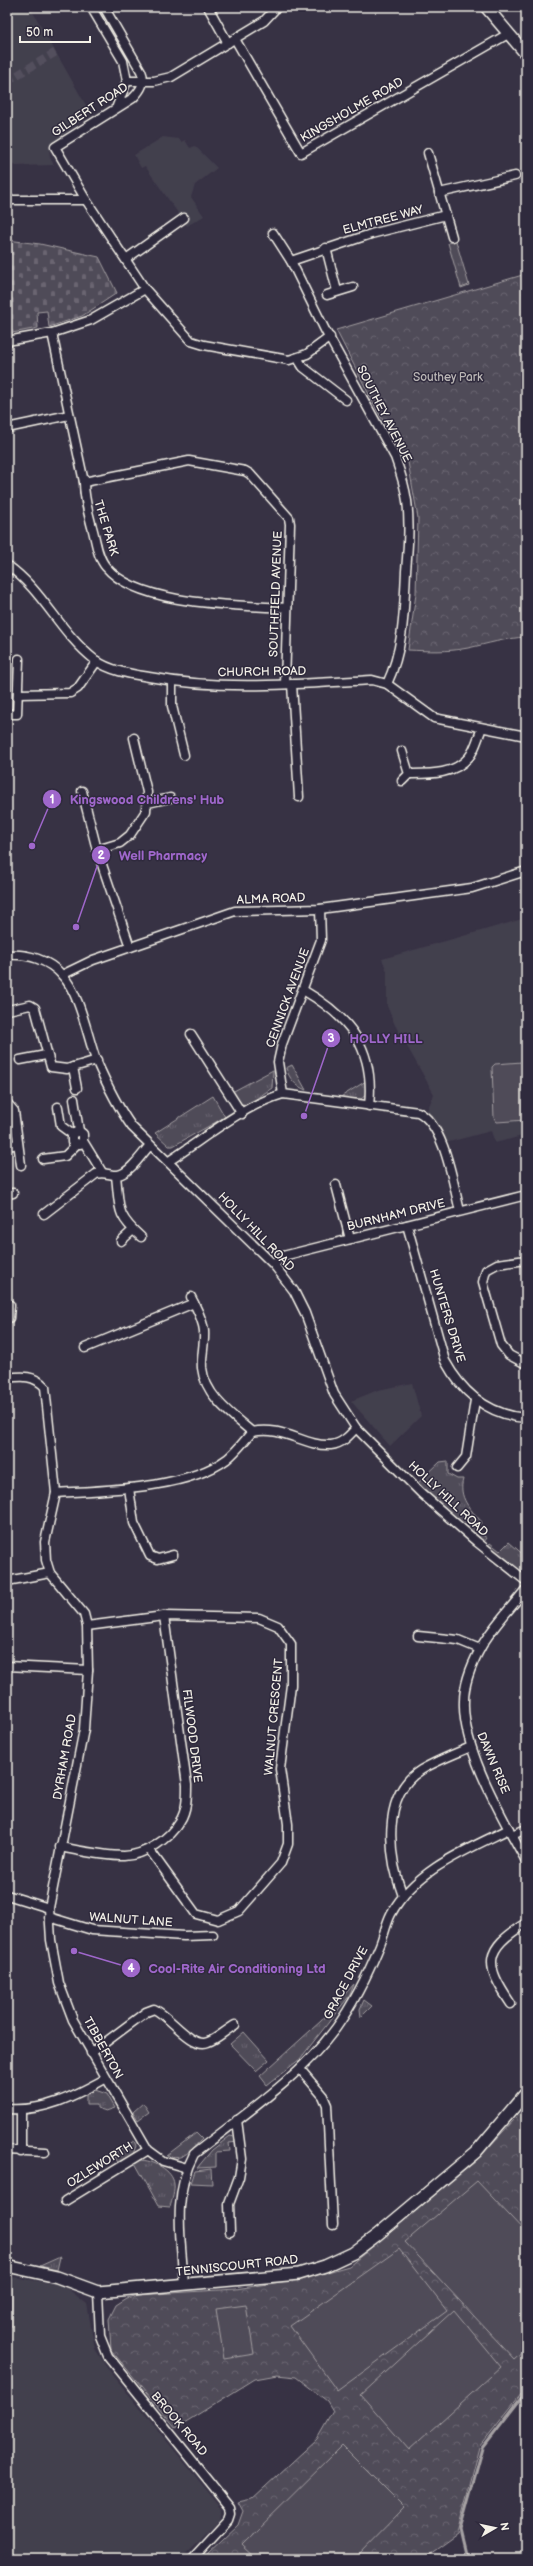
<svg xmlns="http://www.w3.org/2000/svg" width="533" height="2566" font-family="'Balsamiq Sans',sans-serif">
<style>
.built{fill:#433f4e}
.grass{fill:url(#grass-tufts);stroke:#a29ea0}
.forest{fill:url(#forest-crowns);stroke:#a29ea0}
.cemetery{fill:url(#cemetery-stones);stroke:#a29ea0}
.pitch{fill:#504b59;stroke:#a29ea0}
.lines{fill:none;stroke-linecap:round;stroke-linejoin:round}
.stream{stroke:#a6a2a4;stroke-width:3}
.street-tunnel{stroke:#534f5d;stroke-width:8;stroke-dasharray:8 4;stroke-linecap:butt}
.street-casing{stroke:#f4f1e8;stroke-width:11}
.secondary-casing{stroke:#f4f1e8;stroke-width:14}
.street{stroke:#2f2a3d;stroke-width:8}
.secondary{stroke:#2f2a3d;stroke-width:11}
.labels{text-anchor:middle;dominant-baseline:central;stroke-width:3;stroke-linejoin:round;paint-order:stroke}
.street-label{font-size:12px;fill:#f4f1e8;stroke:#2f2a3d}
.park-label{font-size:12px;fill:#bbb7b6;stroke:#2f2a3d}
.leader{fill:none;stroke:#9f67cb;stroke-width:1.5}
.callout-dot{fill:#9f67cb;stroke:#2f2a3d;stroke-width:1.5}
.mark-label{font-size:12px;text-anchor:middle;font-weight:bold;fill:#fff}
.callout-label{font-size:13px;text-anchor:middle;font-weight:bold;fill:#9f67cb;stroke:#2f2a3d;stroke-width:3;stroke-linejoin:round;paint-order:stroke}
</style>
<defs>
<pattern id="grass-tufts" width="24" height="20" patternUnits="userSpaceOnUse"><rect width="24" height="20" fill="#504b59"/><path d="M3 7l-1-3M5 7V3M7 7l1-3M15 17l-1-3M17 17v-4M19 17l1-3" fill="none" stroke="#6a6571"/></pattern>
<pattern id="forest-crowns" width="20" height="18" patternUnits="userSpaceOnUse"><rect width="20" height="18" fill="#504b59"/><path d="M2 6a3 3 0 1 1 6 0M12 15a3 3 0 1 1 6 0" fill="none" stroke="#6a6571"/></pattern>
<pattern id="cemetery-stones" width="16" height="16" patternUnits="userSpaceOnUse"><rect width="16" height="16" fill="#504b59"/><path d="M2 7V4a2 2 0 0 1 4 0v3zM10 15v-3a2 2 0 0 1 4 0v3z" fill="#6a6571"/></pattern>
</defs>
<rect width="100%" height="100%" fill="#373244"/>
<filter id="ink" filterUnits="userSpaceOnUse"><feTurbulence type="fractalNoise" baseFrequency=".025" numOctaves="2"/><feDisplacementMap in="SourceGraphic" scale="8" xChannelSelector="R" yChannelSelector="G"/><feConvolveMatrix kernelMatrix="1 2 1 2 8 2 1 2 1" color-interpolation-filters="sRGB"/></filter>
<g filter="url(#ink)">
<g class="built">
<path d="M7,7H30L91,114L49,146L50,158L54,165L16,166L7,160Z"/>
<path d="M163,137L179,139L181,142L185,140L190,148L195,146L217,168L195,185L191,197L204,216L187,226L145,166L141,168L134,155Z"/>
<path d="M526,918V1135L495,1143L491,1131L445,1143L436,1123L426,1113L434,1094L395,1025L387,1006V971L382,959Z"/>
<path d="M412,1383L421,1416L390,1446L351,1401L378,1390Z"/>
<path d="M7,2276L63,2285L87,2304L95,2349L109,2370L222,2509L220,2520L179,2559H7Z"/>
</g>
<g class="grass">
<path d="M456,241L469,285L461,288L448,243Z"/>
<path d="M292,1065L306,1090C295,1086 289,1078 286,1068Z"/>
<path d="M273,1070L272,1088L247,1105L238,1103L232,1092Z"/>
<path d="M366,1081V1095L361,1099L339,1098Z"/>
<path d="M213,1096L225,1117L173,1146H169L155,1133Z"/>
<path d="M448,1461V1474L457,1479H463C458,1498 470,1509 482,1522L475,1530L487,1538L484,1542H480L417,1484L440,1462Z"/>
<path d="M509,1542L526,1557V1577L488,1546L490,1543L500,1551Z"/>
<path d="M354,1984L350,1995L300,2059L267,2085L260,2076L321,2021Z"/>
<path d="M364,2000L372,2006L361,2017L360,2009Z"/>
<path d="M244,2032L269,2060L256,2071L230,2044Z"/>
<path d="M95,2090L107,2094L115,2108L106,2111L97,2108V2105H86V2092Z"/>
<path d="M143,2103L149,2112L138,2120L133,2112Z"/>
<path d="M196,2133L202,2139C193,2148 181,2164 167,2155Z"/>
<path d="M230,2136L235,2137L238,2142L229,2143L230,2151L216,2152V2167L197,2168L212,2150Z"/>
<path d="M134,2141L136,2146L133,2154L118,2162L112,2154Z"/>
<path d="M140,2160C152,2160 173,2170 174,2184C175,2191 172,2200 170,2207L159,2206L135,2163Z"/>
<path d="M211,2169L212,2184L191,2183L195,2171Z"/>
<path d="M60,2257L57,2270L40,2266Z"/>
</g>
<g class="forest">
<path d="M526,274V637C506,638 487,644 468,648C448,652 428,651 408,650L416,594L418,518L408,462L378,412L336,330Z"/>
<path d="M526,2107V2388L480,2446L457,2534L422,2559H206L208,2553L238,2525L243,2511L238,2502L252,2499L317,2439L333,2411L327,2401L296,2377L277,2375L255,2379L176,2428L111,2350L109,2319L116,2305L127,2298L139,2295L236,2289L306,2278L349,2266L476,2161Z"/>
</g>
<path class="cemetery" d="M7,240L40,244L99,257L117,293L82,316L49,327L47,311L37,312L38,328L7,334Z"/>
<g class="pitch">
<path d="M522,1062L526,1065V1120L497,1122L494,1118L492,1067L495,1064Z"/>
<path d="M477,2181L526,2233V2348L514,2359L405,2242Z"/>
<path d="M399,2249L447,2311L337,2391L290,2326Z"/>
<rect x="7" y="2280" width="5" height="46"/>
<path d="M246,2305L254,2354L224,2359L216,2309Z"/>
<path d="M454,2310L501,2367L409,2450L361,2395Z"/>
<path d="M7,2333H10L11,2393H7Z"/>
<path d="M342,2446L404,2508L354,2559H257L242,2545Z"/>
</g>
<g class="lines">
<path class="stream" d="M467,2559L460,2530L483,2447L526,2392"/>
<path class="street-tunnel" d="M7,81L56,52"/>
<g class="street-casing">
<g id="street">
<path d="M91,7L123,61L127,81H154L171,77L264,21L277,7"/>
<path d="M104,7L141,71C146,82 141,90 133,98L55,147L86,200L145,289L191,341L204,345L289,360L307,354L330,337"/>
<path d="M208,7L228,43"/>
<path d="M235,39L301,153L508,34"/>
<path d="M117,106L127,81"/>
<path d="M428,153L452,237"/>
<path d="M439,193L515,176"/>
<path d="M7,200H86"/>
<path d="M273,233L291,261L325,330L395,457C400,471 405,486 407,501C410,524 408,547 406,571C404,610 404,648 387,684"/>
<path d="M326,248L337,291"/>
<path d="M126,259L184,218"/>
<path d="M291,261L371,234L446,215"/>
<path d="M327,295L353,287"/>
<path d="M52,333L84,482C84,498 88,512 92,527C96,540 97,557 106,567C138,606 239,605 287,608"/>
<path d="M7,341L52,333L91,320L145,289"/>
<path d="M298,359L303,367L346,400"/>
<path d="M7,428L69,415"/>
<path d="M84,482L189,461L245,471L250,474L289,518L290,524L285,684"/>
<path d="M7,565C44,591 59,632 95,660C110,671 131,674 149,677C223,691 298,684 372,680L387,684L434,718L526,736"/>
<path d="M172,681V706L184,755"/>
<path d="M292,684L299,797"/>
<path d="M18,694L70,693L78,688L97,661"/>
<path d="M7,714H17L19,659"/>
<path d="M402,751L409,774L402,781"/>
<path d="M409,774C430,774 454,775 469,757C475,750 478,737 482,728"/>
<path d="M82,791L97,850L130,947"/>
<path d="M148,803L170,798"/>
<path d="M97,850L120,843L130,835L146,811L147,792L134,738"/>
<path d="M7,955C27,953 49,960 62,975C80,994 87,1035 96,1060C106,1083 117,1106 132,1127L274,1265L294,1291L305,1313L334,1394L356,1428L421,1493L477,1542L526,1581"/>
<path d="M62,975L93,960L235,911L320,909L472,888L526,871"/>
<path d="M303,990C351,1018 375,1049 369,1106"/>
<path d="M8,1010L30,1005L35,1008L51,1067L67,1069L97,1060"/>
<path d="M191,1034L242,1114"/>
<path d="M20,1060L46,1055"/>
<path d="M73,1067L77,1088"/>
<path d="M283,1094L278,1062L282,1044L321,940L320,909"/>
<path d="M74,1099L79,1131"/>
<path d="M7,1103L14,1111L21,1165"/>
<path d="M58,1107L61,1126L72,1134"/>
<path d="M83,1141L80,1144L72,1142V1134L79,1131L83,1134V1141L102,1172"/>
<path d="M7,1146L18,1144"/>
<path d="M43,1159L65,1156L76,1145"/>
<path d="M169,1161C205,1138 242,1106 283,1094L418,1112C445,1125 453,1184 460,1211"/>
<path d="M116,1176C120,1208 115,1214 141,1237"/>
<path d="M336,1185L350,1239"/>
<path d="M7,1194L13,1193"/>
<path d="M44,1214L96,1174C105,1171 110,1176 118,1175C130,1173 142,1154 150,1145"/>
<path d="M407,1225L445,1361C463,1394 489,1415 526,1418"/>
<path d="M121,1241L133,1230"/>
<path d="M526,1260L497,1264L486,1270L483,1282L501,1345L509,1355L526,1364"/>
<path d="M274,1265L283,1256L526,1195"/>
<path d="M191,1297C196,1308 203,1319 204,1331C205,1343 201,1356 202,1368C205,1396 232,1415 252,1432"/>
<path d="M7,1317L9,1318L10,1305"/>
<path d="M85,1348L194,1303"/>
<path d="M7,1378C23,1376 34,1375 45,1387L56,1493L45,1542L46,1560L50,1573L84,1614L87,1626L88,1670L84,1729L49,1908L51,1940L59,1983L73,2020L148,2150L163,2161L187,2168"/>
<path d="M457,1468L466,1457L475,1400"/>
<path d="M129,1488L134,1523L150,1556L158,1559L173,1555"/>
<path d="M56,1493C105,1490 187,1489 227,1459C237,1451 244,1441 252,1432C284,1425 304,1447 331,1445C342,1444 350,1435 356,1428"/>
<path d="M7,1581L50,1573"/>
<path d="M526,1589C511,1608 491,1628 480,1649C472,1664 464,1684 464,1701C462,1750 503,1818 526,1861"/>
<path d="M87,1626L164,1616L259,1618L278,1626L291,1644V1685L280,1769L288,1824V1844L281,1863L239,1911L218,1920L196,1914L149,1849"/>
<path d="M418,1636L458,1640L480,1649"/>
<path d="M7,1666L88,1670"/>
<path d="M512,1835L526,1829"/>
<path d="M60,1847C81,1851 103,1856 124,1856C146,1855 169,1839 180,1821C187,1810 187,1797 187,1785L164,1616"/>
<path d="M7,1895L49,1908"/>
<path d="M403,1896C389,1859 380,1795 421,1770C436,1761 454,1754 471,1747"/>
<path d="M49,1917L92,1930L184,1936L213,1935"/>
<path d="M511,2004C484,1964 483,1950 526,1923"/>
<path d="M91,2053L146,2012L154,2009C170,2016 192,2049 208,2042C217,2039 226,2030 235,2025"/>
<path d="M300,2069L323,2096L327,2105L333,2225"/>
<path d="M7,2109C44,2112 74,2096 105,2079"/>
<path d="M7,2150L45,2152"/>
<path d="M21,2152V2110"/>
<path d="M65,2201L148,2150"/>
<path d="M230,2232L229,2204L239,2177L242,2159L237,2120"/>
<path d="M184,2284C181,2240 172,2195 194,2154C243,2115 298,2079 336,2028C354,2003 368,1974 380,1945C384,1935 386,1924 391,1914C415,1870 466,1850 509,1829"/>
<path d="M98,2292L100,2336L108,2356L230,2507L231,2513L229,2519L192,2559"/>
</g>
</g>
<g class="secondary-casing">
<g id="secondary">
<path d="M486,7L526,54"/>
<path d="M7,2266L57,2277L98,2292L299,2274L325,2266L353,2253L377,2235L476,2152L526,2093"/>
</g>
</g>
<use href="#street" class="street"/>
<use href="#secondary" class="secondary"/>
</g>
</g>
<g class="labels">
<g class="street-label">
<text transform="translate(90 110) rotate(-33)">GILBERT ROAD</text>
<text transform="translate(352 110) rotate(-30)">KINGSHOLME ROAD</text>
<text transform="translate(383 220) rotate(-15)">ELMTREE WAY</text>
<text transform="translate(384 414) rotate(63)">SOUTHEY AVENUE</text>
<text transform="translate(106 528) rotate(73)">THE PARK</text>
<text transform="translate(276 594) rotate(-88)">SOUTHFIELD AVENUE</text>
<text transform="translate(262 672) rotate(-1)">CHURCH ROAD</text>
<text transform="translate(271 899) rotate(-2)">ALMA ROAD</text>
<text transform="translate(288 998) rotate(-70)">CENNICK AVENUE</text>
<text transform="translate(396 1215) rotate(-14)">BURNHAM DRIVE</text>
<text transform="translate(256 1232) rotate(46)">HOLLY HILL ROAD</text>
<text transform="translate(447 1316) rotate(73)">HUNTERS DRIVE</text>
<text transform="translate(448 1499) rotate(43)">HOLLY HILL ROAD</text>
<text transform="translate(274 1717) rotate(-85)">WALNUT CRESCENT</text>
<text transform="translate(192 1736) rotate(83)">FILWOOD DRIVE</text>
<text transform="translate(65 1757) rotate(-80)">DYRHAM ROAD</text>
<text transform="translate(493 1763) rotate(67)">DAWN RISE</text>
<text transform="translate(131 1920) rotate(4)">WALNUT LANE</text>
<text transform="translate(346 1983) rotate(-62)">GRACE DRIVE</text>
<text transform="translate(103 2048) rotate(61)">TIBBERTON</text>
<text transform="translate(100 2165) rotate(-32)">OZLEWORTH</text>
<text transform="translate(237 2266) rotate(-6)">TENNISCOURT ROAD</text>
<text transform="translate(179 2424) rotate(50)">BROOK ROAD</text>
</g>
<g class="park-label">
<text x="448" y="377">Southey Park</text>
</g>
</g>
<path class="leader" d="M32 846L52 799M76 927L101 855M304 1116L331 1038M74 1951L131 1968"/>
<g class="callout-dot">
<circle cx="32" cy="846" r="4"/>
<circle cx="76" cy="927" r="4"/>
<circle cx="304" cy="1116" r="4"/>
<circle cx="74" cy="1951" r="4"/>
<circle cx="52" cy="799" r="10"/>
<circle cx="101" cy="855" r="10"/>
<circle cx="331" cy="1038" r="10"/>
<circle cx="131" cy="1968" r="10"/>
</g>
<g class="mark-label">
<text x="52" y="803">1</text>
<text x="101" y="859">2</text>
<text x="331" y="1042">3</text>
<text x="131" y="1972">4</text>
</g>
<g class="callout-label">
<text x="147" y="804">Kingswood Childrens' Hub</text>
<text x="163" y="860">Well Pharmacy</text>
<text x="386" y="1043">HOLLY HILL</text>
<text x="237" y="1973">Cool-Rite Air Conditioning Ltd</text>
</g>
<rect width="533" height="2566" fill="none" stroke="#2f2a3d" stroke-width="24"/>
<rect x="12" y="12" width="509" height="2542" fill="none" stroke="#f4f1e8" stroke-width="1.5" filter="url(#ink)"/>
<g transform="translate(495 2528) rotate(81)" stroke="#2f2a3d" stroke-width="3" paint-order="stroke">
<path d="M0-3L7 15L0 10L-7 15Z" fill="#f4f1e8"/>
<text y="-6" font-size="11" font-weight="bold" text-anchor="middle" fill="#f4f1e8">N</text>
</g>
<path d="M20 36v6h70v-6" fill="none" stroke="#f4f1e8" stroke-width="2"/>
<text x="26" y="36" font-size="12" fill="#f4f1e8" stroke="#2f2a3d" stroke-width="3" paint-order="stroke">50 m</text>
</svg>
